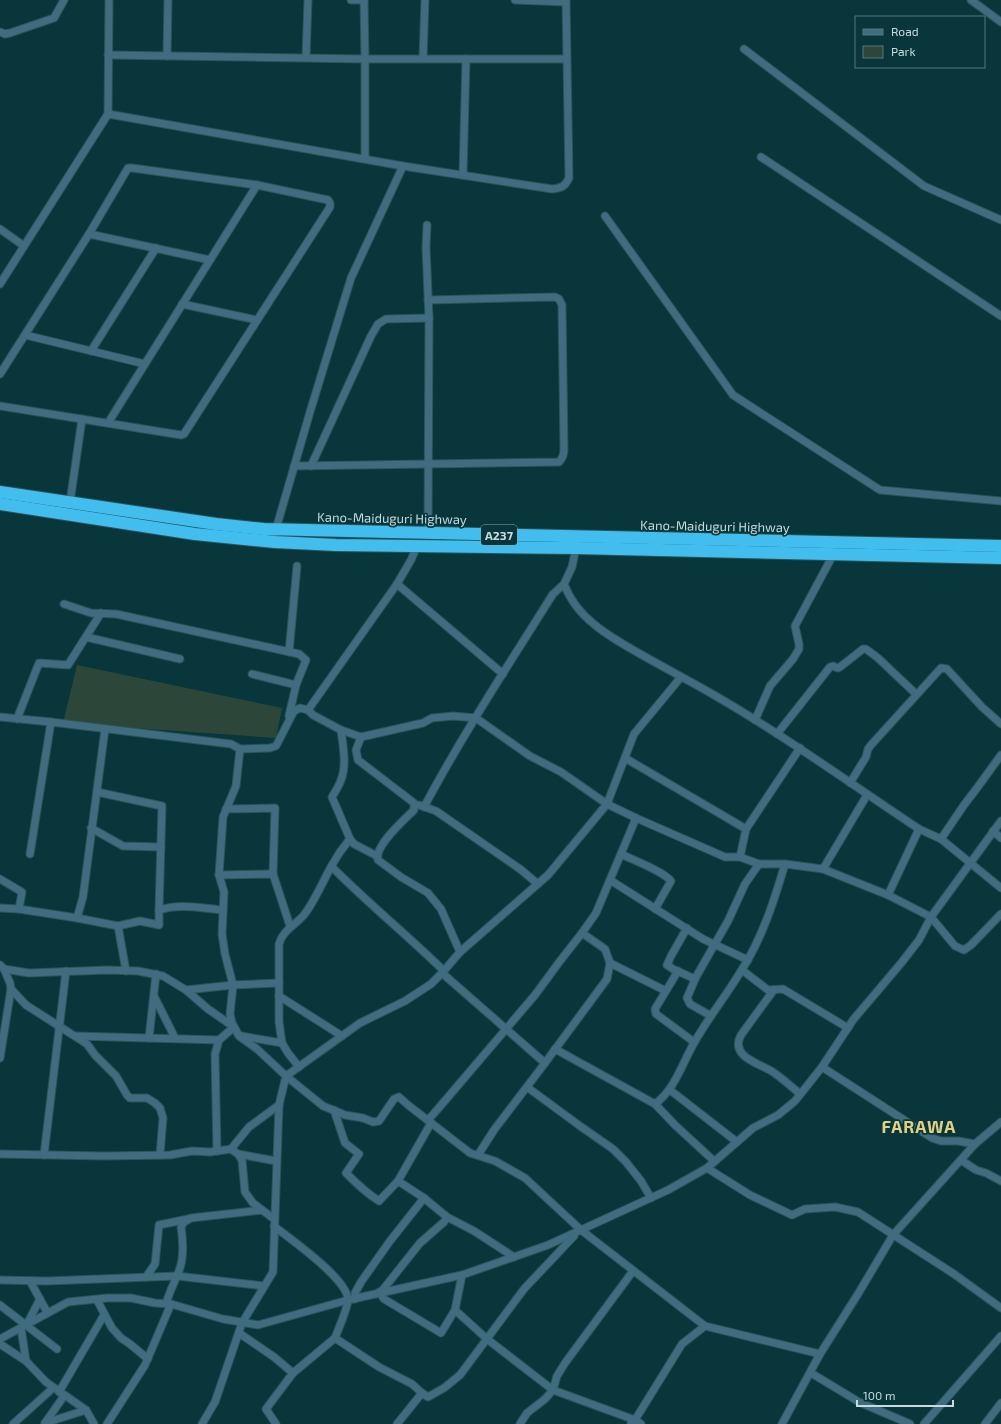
<svg xmlns="http://www.w3.org/2000/svg" width="1001" height="1424" font-family="'Exo 2',sans-serif">
<style>
.green{fill:#2c473a}
.lines{fill:none;stroke-linecap:round;stroke-linejoin:round}
.street-casing{stroke:#2a5459;stroke-width:9}
.highway-casing{stroke:#2a5459;stroke-width:14}
.street{stroke:#406c7f;stroke-width:7}
.highway{stroke:#42beee;stroke-width:12}
.labels{text-anchor:middle;dominant-baseline:central;stroke-width:3.5;stroke-linejoin:round;paint-order:stroke}
.shield{fill:#08363b;stroke:#8daaae;stroke-width:1}
.shield-label{font-size:12px;font-weight:bold;fill:#c6dcdf}
.street-label{font-size:13px;fill:#c6dcdf;stroke:#08363b}
.district-label{font-size:17px;font-weight:bold;letter-spacing:1px;fill:#e3cf81;stroke:#08363b}
</style>
<rect width="100%" height="100%" fill="#08363b"/>
<path class="green" d="M77,665L282,708L276,738L63,723Z"/>
<g class="lines">
<g class="street-casing">
<g id="street">
<path d="M351,0H364"/>
<path d="M364,0L365,59V158"/>
<path d="M515,0L566,2"/>
<path d="M971,0L1001,22"/>
<path d="M0,32L5,34L10,33L54,18L64,0"/>
<path d="M744,49L924,186L1001,220"/>
<path d="M108,55L365,59H566"/>
<path d="M167,56L168,0"/>
<path d="M306,57L308,0"/>
<path d="M423,58L425,0"/>
<path d="M108,114L109,0"/>
<path d="M761,157L1001,316"/>
<path d="M463,174L466,59"/>
<path d="M605,216L733,395L880,490L1001,501"/>
<path d="M427,225L426,247L429,318L428,533"/>
<path d="M0,229L24,246"/>
<path d="M210,260L89,234L128,168H132L257,185"/>
<path d="M0,284L108,114L403,166L552,189C561,188 565,187 569,178L566,0"/>
<path d="M182,304L257,320"/>
<path d="M25,335L145,364"/>
<path d="M91,351L156,248"/>
<path d="M0,374L89,234"/>
<path d="M0,406L181,435L184,434L330,207V203L328,200L257,185L108,423"/>
<path d="M294,466L559,462C563,458 564,455 564,449L562,305L559,299L555,297L428,300"/>
<path d="M311,466L371,336L378,324L386,319L429,318"/>
<path d="M70,502L82,419"/>
<path d="M275,542L276,529L310,412L351,278L403,166"/>
<path d="M417,546L411,560L397,584L308,710L313,715L341,730L361,737L423,723L432,718L453,716L476,718L530,756L561,772L607,804L636,818L725,857H740L759,864H785L823,869L888,895L931,917L955,946L964,950L971,945L1001,914"/>
<path d="M397,584L503,674"/>
<path d="M564,584C570,600 581,614 595,625C607,635 621,643 635,651C661,666 688,680 714,695C785,736 851,784 919,829L941,839L1001,888"/>
<path d="M64,604L91,613L116,614L299,654L306,660L296,685"/>
<path d="M86,637L180,659"/>
<path d="M289,652L297,566"/>
<path d="M252,674L296,685L289,716"/>
<path d="M0,717L51,722L231,744L240,749L270,748L276,746L294,711L300,708L308,710"/>
<path d="M17,719L39,663L68,665L101,613"/>
<path d="M755,720L770,686L793,659L799,649V644L795,626L833,555"/>
<path d="M105,729L83,897L77,918L118,926L140,921L159,925V910C180,903 201,908 223,910"/>
<path d="M341,730C343,746 347,765 341,780C339,786 335,792 332,797L350,839L354,844L377,856"/>
<path d="M777,734L830,667L833,666L838,668L840,667L863,649H866L878,658L916,694"/>
<path d="M361,737L356,750L358,760L414,803V810C404,820 374,846 378,860L401,877L428,893L441,909L460,952"/>
<path d="M240,749L236,786L223,817L219,875L224,892L222,934L225,954L233,985L230,1014L232,1023L239,1036L257,1049L286,1076L323,1106L345,1115L363,1118L373,1122L379,1121L394,1099L399,1097L408,1105L470,1153L495,1161L525,1178L581,1230L705,1326L820,1354"/>
<path d="M625,758L746,829"/>
<path d="M850,783L866,757L868,749L871,745L941,668L947,669L982,707L1001,724"/>
<path d="M97,792L162,806L159,910"/>
<path d="M419,805L436,811L520,869L538,884"/>
<path d="M424,807C463,734 509,664 553,594L564,584L572,567L576,548"/>
<path d="M226,809L275,808L273,874"/>
<path d="M91,828L123,846L161,847"/>
<path d="M993,831L1001,838"/>
<path d="M350,839L340,852L332,865L333,868C369,904 408,936 444,971"/>
<path d="M941,839L964,805L977,788L1001,755"/>
<path d="M30,854L51,722"/>
<path d="M621,854C633,860 663,871 671,881L655,909"/>
<path d="M740,857L746,829L800,748"/>
<path d="M823,869L867,795"/>
<path d="M219,875L273,874L290,926"/>
<path d="M0,879L22,892L19,909L77,918"/>
<path d="M610,880L703,939L748,960"/>
<path d="M888,895L919,829"/>
<path d="M0,908L19,909"/>
<path d="M118,926L126,971"/>
<path d="M687,928L671,956L667,965L673,969L695,979"/>
<path d="M610,963L666,991"/>
<path d="M0,965L4,969L29,973L107,970L138,971L163,976L186,990L208,1009L234,1027L219,1040L215,1054L217,1151"/>
<path d="M742,970L768,990L783,989L848,1028"/>
<path d="M678,971L655,1009L656,1014L694,1042"/>
<path d="M442,973L545,1063"/>
<path d="M11,989L26,1005L87,1044L95,1055L116,1076L127,1095L130,1098H147L155,1103L160,1108L163,1118L160,1155"/>
<path d="M186,990L233,985L279,983"/>
<path d="M773,991L741,1035C729,1057 761,1064 773,1072C783,1079 792,1087 800,1094"/>
<path d="M154,996L175,1038"/>
<path d="M279,996L342,1036"/>
<path d="M711,1016L690,1004L687,998L696,977L728,921L745,884L759,864"/>
<path d="M75,1036L219,1040"/>
<path d="M241,1036L282,1043"/>
<path d="M149,1038L156,974"/>
<path d="M555,1049L655,1104C675,1089 682,1064 694,1043C708,1018 726,996 741,971C762,939 774,901 785,864"/>
<path d="M0,1058L11,989L10,983L4,969"/>
<path d="M299,1067L288,1053L282,1043L279,1022V944C283,930 294,926 303,916C313,905 324,879 332,865"/>
<path d="M822,1067L932,1138L941,1141H958L975,1144"/>
<path d="M527,1087L580,1126L613,1149L626,1162L641,1181L651,1198"/>
<path d="M670,1090L737,1142"/>
<path d="M655,1104L675,1125L714,1161"/>
<path d="M334,1110L345,1143L359,1154L346,1173C357,1184 366,1193 379,1201L398,1181L424,1198L390,1241L361,1282L355,1293V1299"/>
<path d="M428,1120L437,1110L535,995L560,961L582,933L596,913L636,818"/>
<path d="M231,1149L249,1127L279,1105"/>
<path d="M0,1154L105,1156L170,1155L192,1151L210,1152L231,1149L238,1154L242,1160L245,1192L253,1203L274,1219"/>
<path d="M238,1154L276,1161"/>
<path d="M44,1155L66,971"/>
<path d="M478,1155L494,1130L545,1063L607,979L610,963L605,949L582,933"/>
<path d="M961,1160L976,1170L986,1173L1001,1181"/>
<path d="M707,1168L750,1195L792,1215L805,1209L835,1207L858,1212L954,1274L1001,1308"/>
<path d="M398,1181L431,1123"/>
<path d="M424,1198L447,1217"/>
<path d="M274,1226C290,1239 348,1279 348,1300C348,1307 338,1330 335,1338L379,1367L412,1384L422,1393"/>
<path d="M462,1275L455,1310L487,1339L553,1390L635,1420L641,1424"/>
<path d="M146,1277L155,1264L159,1225L188,1219"/>
<path d="M0,1280L47,1281L177,1276L264,1286"/>
<path d="M30,1281L47,1312"/>
<path d="M379,1292L384,1299L441,1333L455,1310"/>
<path d="M381,1292L420,1243L444,1222L447,1217L474,1231L514,1257"/>
<path d="M97,1300L112,1328L121,1338L130,1344L148,1359"/>
<path d="M166,1304C169,1292 176,1280 180,1268C184,1255 183,1240 181,1227L184,1222L191,1218L262,1210"/>
<path d="M0,1305L57,1349"/>
<path d="M27,1324L40,1299"/>
<path d="M21,1328L26,1361"/>
<path d="M239,1333L274,1357L293,1373"/>
<path d="M0,1339L68,1302L107,1298H131L155,1303L171,1304L223,1319L258,1325L348,1300L462,1275L548,1245L668,1190L707,1168L753,1128L778,1115L795,1101L822,1067L853,1020L902,962L919,940L931,917L1001,821"/>
<path d="M0,1344L26,1361L46,1382L86,1410L94,1424"/>
<path d="M811,1373L859,1402L910,1424"/>
<path d="M59,1392L104,1315"/>
<path d="M45,1423L86,1410"/>
<path d="M45,1423L64,1396"/>
<path d="M631,1423L635,1420L682,1344L705,1326"/>
<path d="M13,1424L53,1388"/>
<path d="M107,1424L145,1365L171,1304"/>
<path d="M202,1424L215,1402L242,1323L273,1272L279,1105L286,1076L360,1023L405,1001L431,984L442,973L460,952L548,875L607,804L634,734L681,677"/>
<path d="M276,1424L266,1409L293,1373L335,1338"/>
<path d="M397,1424L422,1393L428,1397L444,1388L460,1375L524,1289L574,1236"/>
<path d="M520,1424L527,1413L545,1399L553,1390L557,1376L565,1363L633,1271"/>
<path d="M782,1424L820,1354L858,1294L893,1235L975,1144L1001,1122"/>
<path d="M924,1424L1001,1336"/>
<path d="M985,1424L1001,1403"/>
</g>
</g>
<g class="highway-casing">
<g id="highway">
<path d="M0,492L216,524L264,529L1001,546"/>
<path d="M0,504L195,534L275,542L336,545L576,548L1001,558"/>
</g>
</g>
<use href="#street" class="street"/>
<use href="#highway" class="highway"/>
</g>
<g class="labels">
<rect class="shield" x="481" y="525" width="36" height="20" rx="3"/>
<g class="shield-label">
<text x="499" y="535">A237</text>
</g>
<g class="street-label">
<text transform="translate(392 518) rotate(1)">Kano-Maiduguri Highway</text>
<text transform="translate(715 526) rotate(1)">Kano-Maiduguri Highway</text>
</g>
<g class="district-label">
<text x="919" y="1126">FARAWA</text>
</g>
</g>
<rect x="855" y="16" width="130" height="52" fill="#08363b" stroke="#54787d"/>
<rect x="863" y="29" width="20" height="6" fill="#406c7f" stroke="#54787d"/>
<text x="891" y="36" font-size="12" fill="#c6dcdf">Road</text>
<rect x="863" y="46" width="20" height="12" fill="#2c473a" stroke="#54787d"/>
<text x="891" y="56" font-size="12" fill="#c6dcdf">Park</text>
<path d="M857 1400v6h96v-6" fill="none" stroke="#c6dcdf" stroke-width="2"/>
<text x="863" y="1400" font-size="12" fill="#c6dcdf" stroke="#08363b" stroke-width="3" paint-order="stroke">100 m</text>
</svg>
